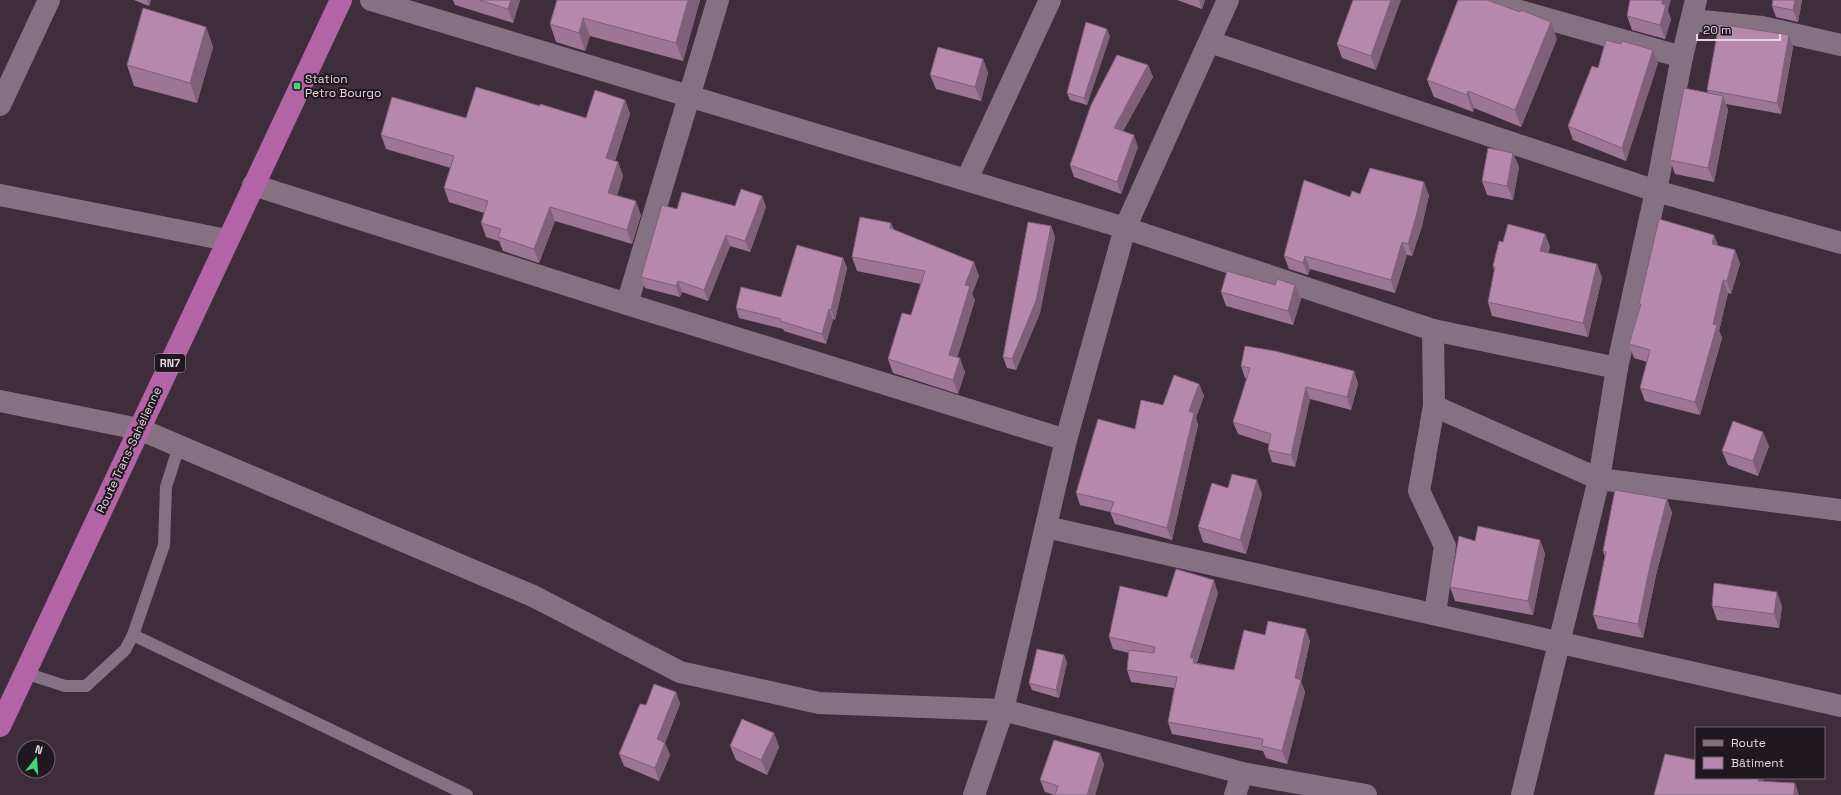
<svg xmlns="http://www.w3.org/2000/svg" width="1841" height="795" font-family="'Space Grotesk',sans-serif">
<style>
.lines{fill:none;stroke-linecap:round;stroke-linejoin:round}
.lane{stroke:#867182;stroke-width:12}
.street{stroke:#867182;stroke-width:22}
.highway{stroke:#b364a7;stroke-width:22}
.wall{fill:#9d7596}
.shaded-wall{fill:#7f5f7a}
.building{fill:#b688ae;stroke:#7f5f7a}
.poi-dot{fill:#3fd77d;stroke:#21181f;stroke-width:1.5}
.labels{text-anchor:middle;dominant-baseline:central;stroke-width:4;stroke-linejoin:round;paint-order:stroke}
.shield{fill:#21181f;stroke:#a79ca5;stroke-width:1}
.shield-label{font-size:11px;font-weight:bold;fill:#e1d5df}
.poi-label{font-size:12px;fill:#e1d5df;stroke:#21181f;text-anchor:start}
.street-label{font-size:12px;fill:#e1d5df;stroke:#21181f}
</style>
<rect width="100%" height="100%" fill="#3f2d3c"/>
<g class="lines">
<g class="lane">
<path d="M133,635L164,545L166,487L179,446"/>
<path d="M25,673L65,686H86L125,650L133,635L467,795"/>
</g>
<g class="street">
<path d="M371,0L1125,228L1433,330L1617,368"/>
<path d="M1481,0L1682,57"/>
<path d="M1692,20L1762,27L1841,45"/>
<path d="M1210,42L1656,191L1841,243"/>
<path d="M0,105L49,0"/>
<path d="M967,179L1050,0"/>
<path d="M253,185L627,304L1066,440"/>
<path d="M0,195L227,240"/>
<path d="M627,304L718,0"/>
<path d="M1433,330L1434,406L1599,479L1841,510"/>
<path d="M0,401L139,429L533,596L680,672L819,703L1003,710L1242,773L1366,795"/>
<path d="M1434,406L1419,491L1445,546L1435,613"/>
<path d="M1046,527L1841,706"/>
<path d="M974,795L1003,710L1066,440L1125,228L1228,0"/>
<path d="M1235,795L1242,773"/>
<path d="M1522,795L1599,479L1617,368L1656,191L1682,57L1696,0"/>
</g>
<path class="highway" d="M0,726L341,0"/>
</g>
<g class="wall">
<path d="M134,0H151L149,6Z"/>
<path d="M453,0H520L513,23L455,5Z"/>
<path d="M557,0H700L683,61L590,36L585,51L556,42L550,24Z"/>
<path d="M1177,0H1205L1202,9Z"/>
<path d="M1353,0L1376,70L1342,58L1337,44Z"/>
<path d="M1773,0H1802L1798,22L1776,17L1772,6Z"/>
<path d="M1668,11L1671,19L1665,39L1632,30L1627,16Z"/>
<path d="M206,27L213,47L197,103L134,86L127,65Z"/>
<path d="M1789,35L1793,47L1781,114L1726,104L1728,110L1714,182L1675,174L1670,160L1708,93L1707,90Z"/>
<path d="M1110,36L1087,105L1070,100L1067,93Z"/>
<path d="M1557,39L1521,127L1474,108L1473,112L1434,97L1427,80Z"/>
<path d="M1621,44L1658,63L1626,161L1573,140L1568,126L1598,68Z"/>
<path d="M983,59L988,73L981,101L936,89L930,75Z"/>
<path d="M1148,65L1153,77L1123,131L1138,147L1121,194L1074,177L1070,165Z"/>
<path d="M625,100L630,114L615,161L618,162L623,176L617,195L641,215L632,244L555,221L539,263L503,251L499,241L486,237L481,223L484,213L449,202L444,188L451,168L386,149L381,135L466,118L540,106L586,118Z"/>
<path d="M1513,153L1519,167L1513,200L1487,195L1482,181Z"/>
<path d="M1360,194L1429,195L1422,226L1412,256L1407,255L1395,293L1310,269L1308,275L1289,269L1284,256L1350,197Z"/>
<path d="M762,196L766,207L750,252L730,246L708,301L682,292L680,297L645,288L641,277L677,209L735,206Z"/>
<path d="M891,223L894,230L979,276L972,294L975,300L957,357L965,372L958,394L893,373L888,359L911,315L921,284L857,271L852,257Z"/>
<path d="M1051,226L1055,237L1040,313L1016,370L1007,368L1003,357Z"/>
<path d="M1545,234L1550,247L1548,253L1597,264L1602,278L1588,337L1492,316L1488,302L1494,271L1493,266L1503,242Z"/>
<path d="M1714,235L1718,246L1735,250L1740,264L1731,294L1728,293L1719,331L1722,338L1700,415L1645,401L1640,388L1647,362L1634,358L1629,344L1640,306L1639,304Z"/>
<path d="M843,258L847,268L835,320L833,319L826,344L784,331L783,329L739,318L736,308L781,297Z"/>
<path d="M1275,285H1295L1301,299L1293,325L1226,306L1221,292Z"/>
<path d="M1241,366L1354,371L1358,384L1351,410L1310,399L1295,467L1272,462L1268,450L1269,444L1238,434L1233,422L1247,379L1245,378Z"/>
<path d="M1199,384L1204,396L1196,418L1198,425L1172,540L1115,524L1110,512L1080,505L1076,493L1163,405Z"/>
<path d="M1769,446L1758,476L1728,465L1722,451Z"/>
<path d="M1228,488L1262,494L1246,554L1203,542L1198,527Z"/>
<path d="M1667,499L1672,513L1656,575L1643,638L1598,629L1593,615L1605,557L1603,551Z"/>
<path d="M1540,540L1545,554L1533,615L1455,601L1450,587L1475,541Z"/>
<path d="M1218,593L1197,663L1234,670L1265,635L1310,641L1301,682L1305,692L1287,764L1266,758L1263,751L1172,734L1168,722L1174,688L1131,682L1127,670L1129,653L1113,649L1109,637L1167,597Z"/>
<path d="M1712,606H1782L1779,628L1717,620Z"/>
<path d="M1067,662L1059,698L1032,690L1029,683Z"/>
<path d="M676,692L680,704L665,743L670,755L659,781L624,766L619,754L646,705Z"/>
<path d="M774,733L779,747L767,775L736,760L730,746Z"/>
<path d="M1100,753L1104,765L1095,795H1054L1045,792L1040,780Z"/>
</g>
<g class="shaded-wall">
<path d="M147,0H151L149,6Z"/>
<path d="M511,0H520L513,23L508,9Z"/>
<path d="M688,0H700L683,61L676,43Z"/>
<path d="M1199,0H1205L1202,9Z"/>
<path d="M1391,0H1401L1376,70L1371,56Z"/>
<path d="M1662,0H1671L1668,11L1671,19L1665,39L1660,25L1662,4Z"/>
<path d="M1795,0H1802L1798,22L1793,10Z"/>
<path d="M583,18L590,36L585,51L579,33Z"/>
<path d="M1551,22L1557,39L1521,127L1515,110Z"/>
<path d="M206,27L213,47L197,103L190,83Z"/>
<path d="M1107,29L1110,36L1087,105L1084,98Z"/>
<path d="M1789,35L1793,47L1781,114L1777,103Z"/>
<path d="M1653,50L1658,63L1626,161L1622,148Z"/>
<path d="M983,59L988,73L981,101L975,87Z"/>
<path d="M1148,65L1153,77L1118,140L1114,128Z"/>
<path d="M1468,91L1474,108L1473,112L1467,95Z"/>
<path d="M1723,96L1728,110L1714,182L1708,168Z"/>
<path d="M625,100L630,114L611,172L606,158Z"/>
<path d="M1134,135L1138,147L1121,194L1117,182Z"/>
<path d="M1513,153L1519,167L1513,200L1507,186Z"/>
<path d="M618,162L623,176L614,207L608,193Z"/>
<path d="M1424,182L1429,195L1422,226L1412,256L1408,244Z"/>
<path d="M762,196L766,207L750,252L745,241Z"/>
<path d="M636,201L641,215L632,244L627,230Z"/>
<path d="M550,207L555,221L539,263L534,249Z"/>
<path d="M891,223L896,237L890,228Z"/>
<path d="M1051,226L1055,237L1040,313L1016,370L1012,359Z"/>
<path d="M1545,234L1550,247L1545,264L1540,251Z"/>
<path d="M726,235L730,246L708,301L704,290Z"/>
<path d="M1714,235L1719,248L1712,244Z"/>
<path d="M1402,242L1407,255L1395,293L1391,280Z"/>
<path d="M1735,250L1740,264L1731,294L1727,281Z"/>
<path d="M1305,256L1310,269L1308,275L1303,263Z"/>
<path d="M843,258L847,268L835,320L831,310Z"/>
<path d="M974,262L979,276L972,294L975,300L954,369L949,355L965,285Z"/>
<path d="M1597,264L1602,278L1588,337L1583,323Z"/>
<path d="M1723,280L1728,293L1719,331L1722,338L1700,415L1695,402Z"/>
<path d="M678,281L682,292L680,297L676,286Z"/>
<path d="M1295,285L1301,299L1293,325L1288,311Z"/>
<path d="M829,309L833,319L826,344L822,334Z"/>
<path d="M960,358L965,372L958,394L953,380Z"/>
<path d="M1354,371L1358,384L1351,410L1347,397Z"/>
<path d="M1199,384L1204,396L1196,418L1198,425L1172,540L1167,528L1189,411Z"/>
<path d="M1306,387L1310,399L1295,467L1291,455Z"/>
<path d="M1763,432L1769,446L1758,476L1753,461Z"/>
<path d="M1257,480L1262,494L1246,554L1240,540Z"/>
<path d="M1667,499L1672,513L1656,575L1643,638L1638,624L1651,561Z"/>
<path d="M1540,540L1545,554L1533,615L1528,601Z"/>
<path d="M1214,580L1218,593L1195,668L1190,658Z"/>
<path d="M1777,592L1782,606L1779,628L1774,614Z"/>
<path d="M1306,629L1310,641L1301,682L1305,692L1287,764L1282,751L1295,678Z"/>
<path d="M1064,655L1067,662L1059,698L1056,690Z"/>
<path d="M676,692L680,704L662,749L665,743L670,755L659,781L655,768L657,739Z"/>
<path d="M774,733L779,747L767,775L761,760Z"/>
<path d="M1100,753L1104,765L1095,795H1087Z"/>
<path d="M1759,778H1763L1765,786L1758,781Z"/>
<path d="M1795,783L1799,795H1794Z"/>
</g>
<g class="building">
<path d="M479,0H511L508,9Z"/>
<path d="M557,0H688L676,43L583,18L579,33L550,24Z"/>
<path d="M1353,0H1391L1371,56L1337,44Z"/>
<path d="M1458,0H1487L1520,12L1521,10L1551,22L1515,110L1468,91L1467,95L1427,80Z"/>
<path d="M1630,0H1662V4L1666,5L1660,25L1627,16Z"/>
<path d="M1773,0H1795L1793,10L1772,6Z"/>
<path d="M143,8L206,27L190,83L127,65Z"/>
<path d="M1086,22L1107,29L1084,98L1067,93Z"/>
<path d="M1719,24L1789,35L1777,103L1707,90Z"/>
<path d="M1606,40L1621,44L1622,41L1653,50L1622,148L1568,126L1592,66L1598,68Z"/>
<path d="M938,47L983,59L975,87L930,75Z"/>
<path d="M1117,55L1148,65L1114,128L1134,135L1117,182L1070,165L1091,105Z"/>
<path d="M476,87L540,106V104L586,118L595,90L625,100L606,158L618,162L608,193L636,201L627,230L550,207L534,249L498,237L501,229L481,223L488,201L444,188L454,156L381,135L392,97L466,118Z"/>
<path d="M1684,88L1723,96L1708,168L1670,160Z"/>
<path d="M1488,148L1513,153L1507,186L1482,181Z"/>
<path d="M1370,168L1424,182L1417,213L1408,244L1402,242L1391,280L1305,256L1303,263L1284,256L1304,180L1350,197L1352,191L1360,194Z"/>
<path d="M741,189L762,196L745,241L726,235L704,290L678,281L676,286L641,277L662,205L677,209L682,192L735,206Z"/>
<path d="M860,217L891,223L890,228L974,262L965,285L970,286L949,355L960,358L953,380L888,359L902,313L911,315L925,271L852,257Z"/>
<path d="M1659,219L1714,235L1712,244L1735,250L1727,281L1723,280L1713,324L1717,325L1695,402L1640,388L1650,350L1629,344L1641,304H1639Z"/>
<path d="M1028,222L1051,226L1036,301L1012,359L1003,357Z"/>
<path d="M1508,224L1545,234L1540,251L1597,264L1583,323L1488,302L1495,267L1493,266L1499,241L1503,242Z"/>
<path d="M797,245L843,258L831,310L829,309L822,334L780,321L781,319L736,308L741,287L781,297Z"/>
<path d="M1227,271L1275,285L1277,279L1295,285L1288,311L1221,292Z"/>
<path d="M1245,346L1275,351L1354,371L1347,397L1306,387L1291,455L1268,450L1271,434L1233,422L1250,368L1241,366Z"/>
<path d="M1174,375L1199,384L1189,411L1194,413L1167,528L1110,512L1114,502L1076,493L1098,419L1135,429L1141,400L1163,405Z"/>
<path d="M1733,421L1763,432L1753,461L1722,451Z"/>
<path d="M1232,474L1257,480L1240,540L1198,527L1212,483L1228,488Z"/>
<path d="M1615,490L1667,499L1651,561L1638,624L1593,615L1606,552L1603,551Z"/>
<path d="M1478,526L1540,540L1528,601L1450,587L1459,536L1475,541Z"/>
<path d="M1176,569L1214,580L1190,658H1194L1193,663L1234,670L1244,630L1265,635L1268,621L1306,629L1295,678L1301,680L1282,751L1262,746L1263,739L1168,722L1177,677L1127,670L1129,650L1154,653L1155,647L1109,637L1120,586L1167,597Z"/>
<path d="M1714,583L1777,592L1774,614L1712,606Z"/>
<path d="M1037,649L1064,655L1056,690L1029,683Z"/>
<path d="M654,684L676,692L657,739L665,743L655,768L619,754L640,704L646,705Z"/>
<path d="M742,719L774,733L761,760L730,746Z"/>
<path d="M1054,740L1100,753L1087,795H1055L1058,786L1040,780Z"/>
<path d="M1665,754L1696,760V778H1759L1758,781L1795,783L1794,795H1654Z"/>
</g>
<rect class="poi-dot" x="293" y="82" width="8" height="8" rx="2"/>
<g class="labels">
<rect class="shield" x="155" y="354" width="30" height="18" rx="3"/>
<g class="shield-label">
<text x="170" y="363">RN7</text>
</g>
<g class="poi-label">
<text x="305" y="79">Station<tspan x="305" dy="14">Petro Bourgo</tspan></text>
</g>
<g class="street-label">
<text transform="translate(129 450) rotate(-65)">Route Trans-Sahélienne</text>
</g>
</g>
<rect x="1695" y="727" width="130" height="52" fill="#21181f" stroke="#6e646c"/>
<rect x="1703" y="740" width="20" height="6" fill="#867182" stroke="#6e646c"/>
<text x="1731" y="747" font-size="12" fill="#e1d5df">Route</text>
<rect x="1703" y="757" width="20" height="12" fill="#b688ae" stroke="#6e646c"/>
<text x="1731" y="767" font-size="12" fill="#e1d5df">Bâtiment</text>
<g transform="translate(36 759) rotate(17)"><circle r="19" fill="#21181f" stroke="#6e646c"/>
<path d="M0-3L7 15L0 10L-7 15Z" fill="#3fd77d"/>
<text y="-6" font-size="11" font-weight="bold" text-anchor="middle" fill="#e1d5df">N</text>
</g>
<path d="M1697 34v6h83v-6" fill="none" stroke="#e1d5df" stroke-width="2"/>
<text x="1703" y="34" font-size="12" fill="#e1d5df" stroke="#21181f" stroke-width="3" paint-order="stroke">20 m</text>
</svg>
